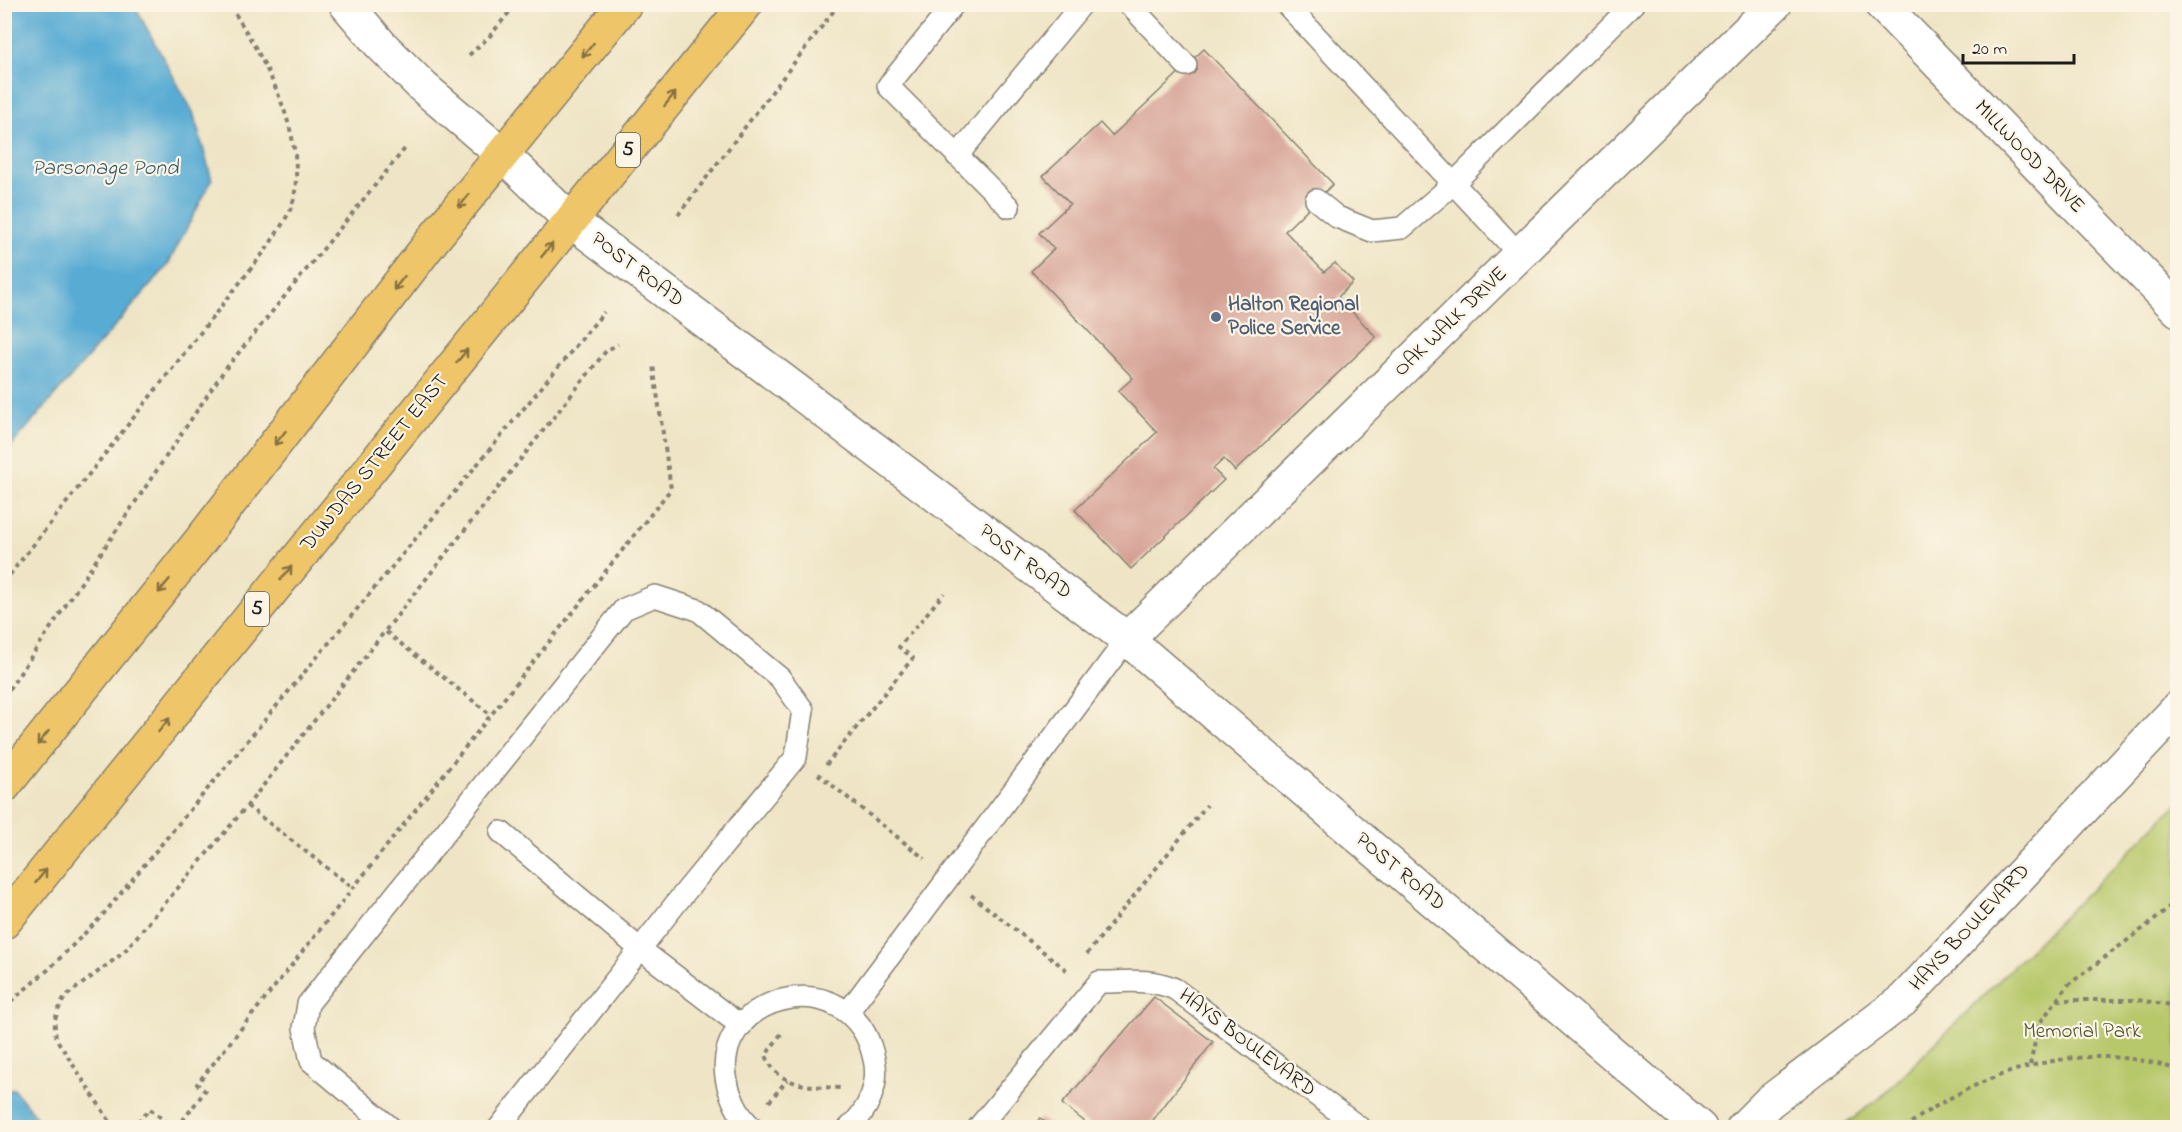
<svg xmlns="http://www.w3.org/2000/svg" width="2182" height="1132" font-family="'Indie Flower',sans-serif">
<style>
.green{fill:#b7c86b;stroke:#6a7244;stroke-width:1.5}
.water{fill:#58acd4;stroke:#3a6478;stroke-width:1.5}
.building{fill:#d49f93}
.lines{fill:none;stroke-linecap:round;stroke-linejoin:round}
.service-casing{stroke:#868071;stroke-width:24}
.minor-casing{stroke:#868071;stroke-width:36}
.tertiary-casing{stroke:#868071;stroke-width:36}
.primary-casing{stroke:#868071;stroke-width:36}
.path{stroke:#868071;stroke-width:4;stroke-dasharray:4.5 4.5;stroke-linecap:butt}
.service{stroke:#fff;stroke-width:21}
.minor{stroke:#fff;stroke-width:33}
.tertiary{stroke:#fff;stroke-width:33}
.primary{stroke:#eec569;stroke-width:33}
.oneway{stroke:#857042}
.service-dot{fill:#5c6f8a;stroke:#fcf5e5;stroke-width:2}
.labels{text-anchor:middle;dominant-baseline:central;stroke-width:4.5;stroke-linejoin:round;paint-order:stroke}
.shield{fill:#fcf5e5;stroke:#5f5d58;stroke-width:1.5}
.shield-label{font-size:20px;font-weight:bold;fill:#1c1c1c}
.street-label{font-size:21px;fill:#1c1c1c;stroke:#fcf5e5}
.service-label{font-size:21px;font-weight:bold;fill:#4e5e75;stroke:#fcf5e5;text-anchor:start}
.park-label{font-size:21px;fill:#525838;stroke:#fcf5e5}
.water-label{font-size:22px;font-style:italic;fill:#375d6f;stroke:#fcf5e5}
</style>
<rect width="100%" height="100%" fill="#fcf5e5"/>
<filter id="ink" filterUnits="userSpaceOnUse"><feTurbulence type="fractalNoise" baseFrequency=".0167" numOctaves="2"/><feDisplacementMap in="SourceGraphic" scale="12" xChannelSelector="R" yChannelSelector="G"/><feConvolveMatrix kernelMatrix="1 2 1 2 8 2 1 2 1" color-interpolation-filters="sRGB"/></filter>
<filter id="wash" filterUnits="userSpaceOnUse"><feTurbulence type="fractalNoise" baseFrequency=".008" numOctaves="4" result="noise"/><feDisplacementMap in="SourceGraphic" scale="24" xChannelSelector="R" yChannelSelector="G"/><feGaussianBlur stdDeviation="1.35" result="paint"/><feColorMatrix in="noise" values="0 0 0 0 0 0 0 0 0 0 0 0 0 0 0 0 0 1.4 0 .05"/><feComposite in="paint" operator="in"/></filter>
<g filter="url(#wash)">
<rect width="100%" height="100%" fill="#efe5c6"/>
<path class="green" d="M2177,804V1127H1842L1881,1097Z"/>
<g class="water">
<path d="M5,4L134,5L193,112L212,180L167,266L5,453Z"/>
<path d="M14,1089L44,1127H5V1091Z"/>
</g>
<g id="blocks">
<g class="building">
<path d="M1204,49L1333,184L1285,231L1324,272L1335,263L1353,282L1338,297L1376,337L1235,471L1224,459L1213,469L1224,480L1131,569L1075,510L1157,432L1118,391L1133,378L1031,271L1054,249L1039,233L1070,204L1043,176L1100,123L1112,136Z"/>
<path d="M1154,997L1213,1042L1147,1128H1093L1062,1104Z"/>
<path d="M1040,1118L1053,1128H1032Z"/>
</g>
</g>
</g>
<g filter="url(#ink)">
<use href="#blocks" fill-opacity="0" stroke="#868071" stroke-width="1.5"/>
<g class="lines">
<g class="service-casing">
<g id="service">
<path d="M954,4L888,86L1009,207"/>
<path d="M1129,4L1186,65"/>
<path d="M1286,4L1520,255"/>
<path d="M957,156L1082,4"/>
<path d="M1316,200L1337,217L1372,231L1402,228L1453,184L1633,4"/>
<path d="M501,832L640,949L741,1026"/>
<path d="M848,1012L1127,639"/>
<path d="M391,1128L311,1061L304,1028L308,1004L624,609L655,596L698,610L780,678L803,710L796,757L677,902L499,1128"/>
<path d="M753,1128C740,1118 734,1104 729,1090C700,996 852,954 874,1059C880,1084 868,1111 849,1128"/>
<path d="M978,1128L1099,982C1126,982 1150,978 1175,989L1360,1128"/>
</g>
</g>
<g class="minor-casing">
<g id="minor">
<path d="M1881,4L2178,310"/>
<path d="M571,221L1127,639L1700,1128"/>
<path d="M1127,639L1775,4"/>
</g>
</g>
<g class="tertiary-casing">
<g id="tertiary">
<path d="M346,4L380,44L423,87L502,154L571,221"/>
<path d="M1743,1128L1769,1102L1903,1000L2178,708"/>
</g>
</g>
<g class="primary-casing">
<g id="primary">
<path d="M4,786L201,540L435,237L625,4"/>
<path d="M4,922L746,4"/>
</g>
</g>
<g class="path">
<path d="M469,55L489,37L516,4"/>
<path d="M678,215L839,4"/>
<path d="M4,582L268,247C276,233 291,214 294,198C306,131 264,59 229,4"/>
<path d="M386,632L491,715"/>
<path d="M4,697L223,372L407,146"/>
<path d="M826,765L913,658L899,647L944,593"/>
<path d="M818,774L925,859"/>
<path d="M247,806L353,888"/>
<path d="M971,895L1069,972"/>
<path d="M1087,954L1207,805"/>
<path d="M2057,1000H2137L2178,1006"/>
<path d="M4,1007L49,969L101,917L604,312"/>
<path d="M781,1034L766,1055C777,1088 812,1086 841,1088"/>
<path d="M2030,1065L2039,1024L2068,985L2161,915L2178,898"/>
<path d="M769,1102L787,1080"/>
<path d="M114,1128L57,1040C52,1023 56,1011 66,996L123,953L247,806L606,351L618,344"/>
<path d="M131,1128L150,1109L174,1128"/>
<path d="M177,1128L205,1091L197,1084L671,489L653,365"/>
<path d="M1904,1128C1981,1070 2084,1037 2178,1070"/>
</g>
<use href="#service" class="service"/>
<use href="#minor" class="minor"/>
<use href="#tertiary" class="tertiary"/>
<use href="#primary" class="primary"/>
</g>
<defs><path id="oneway-shaft" d="M-6 0H5M1.5-3L5.5 0L1.5 3" fill="none" stroke-width="1.6" stroke-linecap="round" stroke-linejoin="round" transform="scale(1.5)"/></defs>
<g class="oneway">
<use href="#oneway-shaft" transform="translate(588 50) rotate(129)"/>
<use href="#oneway-shaft" transform="translate(670 99) rotate(-51)"/>
<use href="#oneway-shaft" transform="translate(464 201) rotate(129)"/>
<use href="#oneway-shaft" transform="translate(547 250) rotate(-51)"/>
<use href="#oneway-shaft" transform="translate(399 283) rotate(128)"/>
<use href="#oneway-shaft" transform="translate(462 356) rotate(-51)"/>
<use href="#oneway-shaft" transform="translate(280 438) rotate(128)"/>
<use href="#oneway-shaft" transform="translate(286 573) rotate(-51)"/>
<use href="#oneway-shaft" transform="translate(164 586) rotate(129)"/>
<use href="#oneway-shaft" transform="translate(164 725) rotate(-51)"/>
<use href="#oneway-shaft" transform="translate(43 738) rotate(129)"/>
<use href="#oneway-shaft" transform="translate(41 876) rotate(-51)"/>
</g>
</g>
<circle class="service-dot" cx="1216" cy="317" r="6"/>
<g class="labels">
<g class="shield">
<rect x="616" y="133" width="24" height="34" rx="4.5"/>
<rect x="245" y="592" width="24" height="34" rx="4.5"/>
</g>
<g class="shield-label">
<text x="628" y="150">5</text>
<text x="257" y="609">5</text>
</g>
<g class="street-label">
<text transform="translate(2029 157) rotate(46)">MILLWOOD DRIVE</text>
<text transform="translate(637 270) rotate(37)">POST ROAD</text>
<text transform="translate(1451 322) rotate(-44)">OAK WALK DRIVE</text>
<text transform="translate(375 463) rotate(-51)">DUNDAS STREET EAST</text>
<text transform="translate(1025 562) rotate(37)">POST ROAD</text>
<text transform="translate(1400 872) rotate(40)">POST ROAD</text>
<text transform="translate(1970 928) rotate(-47)">HAYS BOULEVARD</text>
<text transform="translate(1247 1043) rotate(37)">HAYS BOULEVARD</text>
</g>
<g class="service-label">
<text x="1228" y="305">Halton Regional<tspan x="1228" dy="24">Police Service</tspan></text>
</g>
<g class="park-label">
<text x="2082" y="1032">Memorial Park</text>
</g>
<g class="water-label">
<text x="105" y="169">Parsonage Pond</text>
</g>
</g>
<rect width="2182" height="1132" fill="none" stroke="#fcf5e5" stroke-width="24"/>
<path d="M1963 54v9h111v-9" fill="none" stroke="#1c1c1c" stroke-width="3"/>
<text x="1972" y="54" font-size="18" fill="#1c1c1c" stroke="#fcf5e5" stroke-width="4.5" paint-order="stroke">20 m</text>
</svg>
